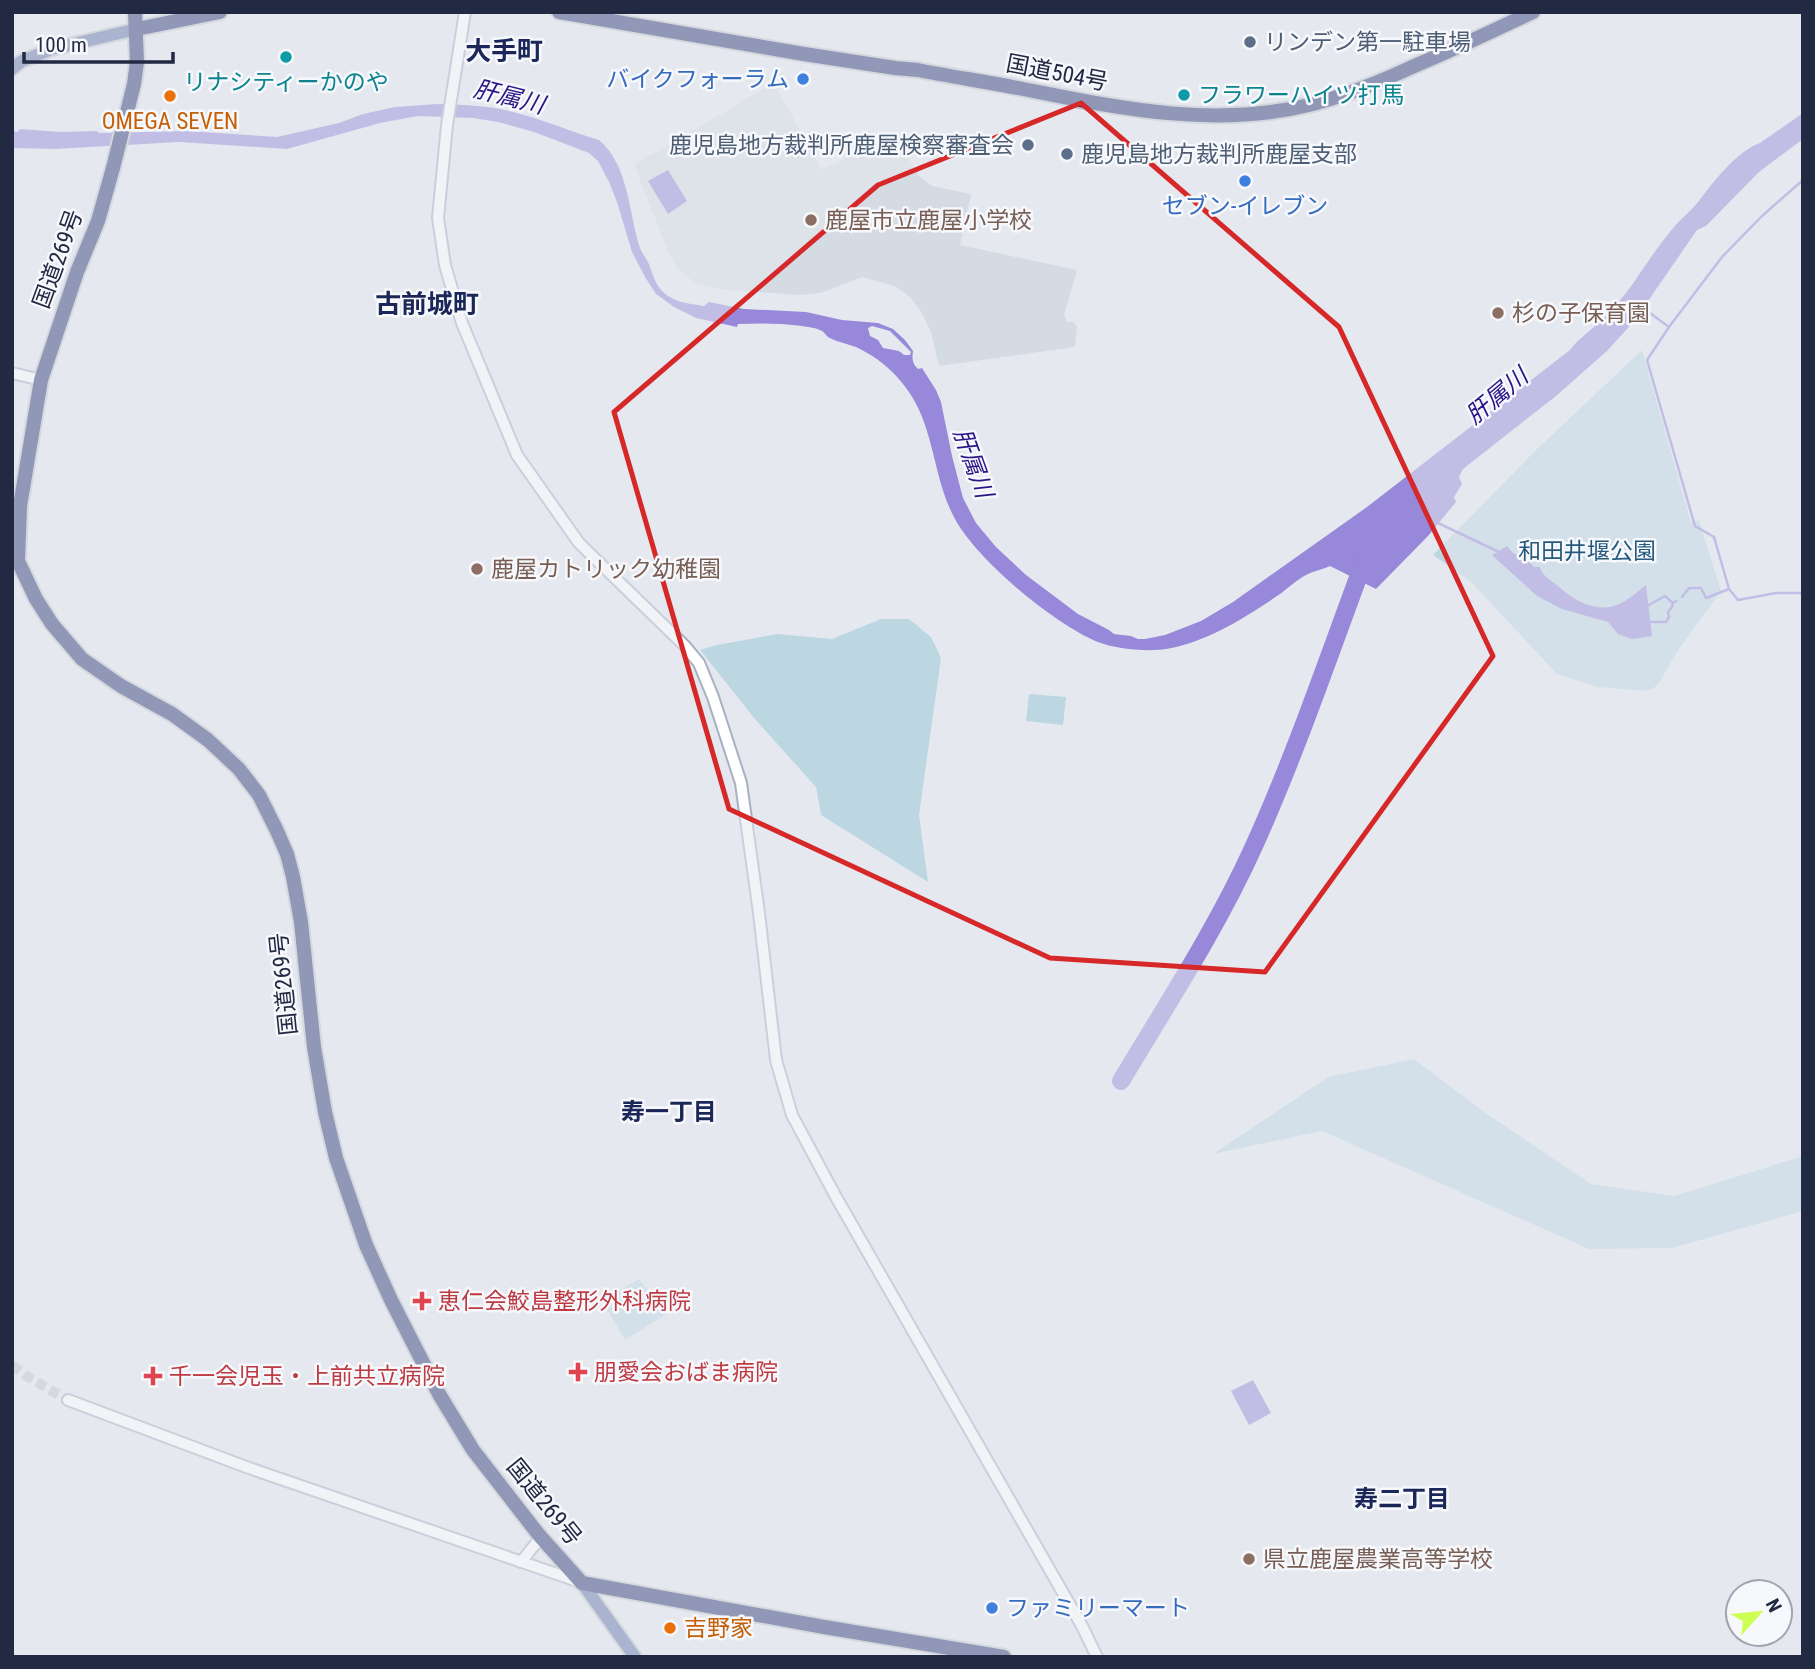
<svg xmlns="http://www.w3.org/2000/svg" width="1815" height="1669" font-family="'Roboto Condensed','Noto Sans JP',sans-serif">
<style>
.built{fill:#d5dbe3}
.green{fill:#bcd6e2}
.water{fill:#9888d9;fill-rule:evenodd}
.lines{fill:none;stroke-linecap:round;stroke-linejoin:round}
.stream{stroke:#9888d9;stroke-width:2.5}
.river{stroke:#9888d9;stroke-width:18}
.secondary-tunnel{stroke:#bec3cd;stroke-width:10;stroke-dasharray:10 5;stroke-linecap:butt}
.secondary-casing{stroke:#a8b0c2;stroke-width:14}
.primary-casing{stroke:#c1c3ca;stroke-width:16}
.highway-casing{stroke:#c1c3ca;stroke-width:18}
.secondary{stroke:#fff;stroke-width:10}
.primary{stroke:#6573a9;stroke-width:12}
.highway{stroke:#2a3673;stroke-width:14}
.marked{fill:none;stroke:#d62828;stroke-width:5;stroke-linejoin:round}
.service-dot{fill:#5c6f8a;stroke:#f6f8fb;stroke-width:2.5}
.culture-dot{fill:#0f9aa8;stroke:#f6f8fb;stroke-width:2.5}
.shop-dot{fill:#3f7fe0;stroke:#f6f8fb;stroke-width:2.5}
.food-dot{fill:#e8710a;stroke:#f6f8fb;stroke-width:2.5}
.education-dot{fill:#8d6e63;stroke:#f6f8fb;stroke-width:2.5}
.health-dot{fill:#e0444e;stroke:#f6f8fb;stroke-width:2.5}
.labels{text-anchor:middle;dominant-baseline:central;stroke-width:5;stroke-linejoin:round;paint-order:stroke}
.service-label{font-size:23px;fill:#4e5e75;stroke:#f6f8fb;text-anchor:start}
.street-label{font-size:23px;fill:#212943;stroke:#f6f8fb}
.shop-label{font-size:23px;fill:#366cbe;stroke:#f6f8fb;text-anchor:end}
.culture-label{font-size:23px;fill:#0d838f;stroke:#f6f8fb}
.food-label{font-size:23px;fill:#c56008;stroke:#f6f8fb}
.education-label{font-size:23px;fill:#785e54;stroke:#f6f8fb;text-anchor:start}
.park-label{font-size:23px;fill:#27597f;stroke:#f6f8fb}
.health-label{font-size:23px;fill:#be3a42;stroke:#f6f8fb;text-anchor:start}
.water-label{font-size:24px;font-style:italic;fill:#2c1586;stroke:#f6f8fb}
.neighbourhood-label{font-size:24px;font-weight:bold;fill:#1b2758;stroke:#f6f8fb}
.quarter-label{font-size:26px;font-weight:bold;fill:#1b2758;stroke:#f6f8fb}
</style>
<rect width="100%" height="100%" fill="#e5e9ef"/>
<path class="built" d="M774,83L822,170L895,133L918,175L932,186L971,194L960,245L1077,270L1064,315L1067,322H1074L1077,327L1075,347L939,366L931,332L922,313L911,298L895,286L862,277L821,293L799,295L718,289L694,282L677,269L668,251L634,165Z"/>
<g class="green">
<path d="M1642,350L1691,523L1699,520L1721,591L1679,649L1658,684L1654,688L1644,691L1597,687L1557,674L1470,581L1433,555L1535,451Z"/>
<path d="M881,619H909L931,637L941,658L919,815L928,882L821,815L816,787L755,719L700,650L717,645L777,634L832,639Z"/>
<path d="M1029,694L1066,697L1063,725L1026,721Z"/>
<path d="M1414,1059L1487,1114L1591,1184L1674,1196L1803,1156V1211L1672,1248L1589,1249L1322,1131L1213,1154L1328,1077Z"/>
<path d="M639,1279L665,1315L625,1340L602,1301Z"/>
</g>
<g class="water">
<path d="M437,104C462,105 485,105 509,111C540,118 569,131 599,140C628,164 629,212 639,245C641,252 646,258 649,264C653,276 657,289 668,296C678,303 692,304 704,306L709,302L744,309L806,312L842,320L878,323L893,329L905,340L913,351C912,358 912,363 918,369L922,368L936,390L941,402L952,456L963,498L976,523L996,547L1026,575L1078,614L1109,630L1114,634L1131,636L1138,639H1145L1165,635L1201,621L1233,602L1367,507L1570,350C1577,340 1588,333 1597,324C1607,315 1617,304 1626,293C1641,273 1654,251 1670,232C1678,221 1690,212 1699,201C1713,182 1737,151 1760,143L1803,113V139L1759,172L1706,226L1697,230L1648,301V306L1607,351L1556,396L1463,469L1459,477L1462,484L1454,497L1456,502L1428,536L1376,589L1330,566C1321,570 1309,572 1301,578C1293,583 1287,589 1280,594C1246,617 1207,642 1166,649C1147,652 1115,649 1098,642C1054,624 977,560 955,519C939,490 936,458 926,428C916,394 892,365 860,349C851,344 839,343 830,338C827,337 825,333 822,331C817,328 808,327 802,326C781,323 760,323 738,324L737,327L696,318L674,307L656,294L645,277L632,252L617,202L609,182L598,161L589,153L534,132L498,122L473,118L418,116L380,123L287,149L179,142L55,149L12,148V131L18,132L20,129L61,132L97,131L99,133L187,131L277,137L339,123L363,114L395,107ZM872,326L890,331L911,352L910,355H904L899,351L883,348L878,340L870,336L868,328Z"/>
<path d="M668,170L687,201L668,214L648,181Z"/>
<path d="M1507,546L1513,553L1526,558L1534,567H1540C1542,576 1552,581 1559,587C1575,601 1598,614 1619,604C1629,600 1638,591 1646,585L1652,636L1632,639L1618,634L1608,622L1562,609L1537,596L1492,555Z"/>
<path d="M1253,1380L1271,1413L1249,1425L1231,1391Z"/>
</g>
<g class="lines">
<g class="stream">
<path d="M1643,308L1669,327L1647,360L1695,526L1714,537L1729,589L1706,598L1701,588H1689L1682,597"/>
<path d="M1669,327L1722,257L1762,216L1803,180"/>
<path d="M1436,522L1499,552"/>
<path d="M1729,589L1738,600L1776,593H1803"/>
<path d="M1647,606L1665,596L1673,603L1676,601"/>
<path d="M1648,622H1666L1669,617L1668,612L1672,607L1673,603"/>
</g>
<path class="river" d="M1121,1081C1167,1004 1217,928 1254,846C1296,753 1329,655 1365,559"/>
<path class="secondary-tunnel" d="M12,1365L28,1377L68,1400"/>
<g class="secondary-casing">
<g id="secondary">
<path d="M465,12L447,125L438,218L445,265L462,323L517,455L579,543L684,645L699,663L713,697L741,783L759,913L776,1060L792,1115L836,1197L1082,1626L1097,1657"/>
<path d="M12,373L41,380"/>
<path d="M68,1400L249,1468L580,1582"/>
<path d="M521,1562L537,1542L539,1535"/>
</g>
</g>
<g class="primary-casing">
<g id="primary">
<path d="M12,69L22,61L52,49L137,29"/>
<path d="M582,1583L635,1657"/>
</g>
</g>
<g class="highway-casing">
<g id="highway">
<path d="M135,12L137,62L134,84L113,168L98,221L77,272L41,380L20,506L18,561L36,599L52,624L82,659L121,686L172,714L208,740L239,769L259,795L277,831L287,854L293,877L301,922L314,1047L325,1112L336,1158L366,1245L391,1300L439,1394L473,1450L539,1535L582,1583L824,1627L1004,1657"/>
<path d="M559,12L804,54L895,68L918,70C953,77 988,82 1023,89C1118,108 1216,129 1313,104C1347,95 1380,82 1412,67C1453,50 1493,31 1533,12"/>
<path d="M137,29L220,12"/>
</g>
</g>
<use href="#secondary" class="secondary"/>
<use href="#primary" class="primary"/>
<use href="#highway" class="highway"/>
</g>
<path d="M0 0H1815V1669H0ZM1081,103L1339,327L1493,656L1265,972L1050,958L729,809L614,412L878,185Z" fill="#e5e9ef" fill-opacity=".55" fill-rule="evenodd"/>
<path class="marked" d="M1081,103L1339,327L1493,656L1265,972L1050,958L729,809L614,412L878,185Z"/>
<g class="service-dot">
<circle cx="1250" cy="42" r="7"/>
<circle cx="1028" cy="145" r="7"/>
<circle cx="1067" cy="154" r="7"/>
</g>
<g class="culture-dot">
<circle cx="286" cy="57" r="7"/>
<circle cx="1184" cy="95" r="7"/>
</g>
<g class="shop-dot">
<circle cx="803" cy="79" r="7"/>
<circle cx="1245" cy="181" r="7"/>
<circle cx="992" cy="1608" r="7"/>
</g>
<g class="food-dot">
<circle cx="170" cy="96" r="7"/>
<circle cx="670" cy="1628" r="7"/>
</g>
<g class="education-dot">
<circle cx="811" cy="220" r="7"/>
<circle cx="1498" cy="313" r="7"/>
<circle cx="477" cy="569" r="7"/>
<circle cx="1249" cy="1559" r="7"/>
</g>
<g class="health-dot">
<path d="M418.5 1290.5h7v7h7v7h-7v7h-7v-7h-7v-7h7z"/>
<path d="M574.5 1361.5h7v7h7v7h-7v7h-7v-7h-7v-7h7z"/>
<path d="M149.5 1365.5h7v7h7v7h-7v7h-7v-7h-7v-7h7z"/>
</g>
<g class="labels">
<g class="service-label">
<text x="1264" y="42">リンデン第一駐車場</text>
<text x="1014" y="145" text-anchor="end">鹿児島地方裁判所鹿屋検察審査会</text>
<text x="1081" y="154">鹿児島地方裁判所鹿屋支部</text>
</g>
<g class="street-label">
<text transform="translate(1057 73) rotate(11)">国道504号</text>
<text transform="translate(58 259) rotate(-70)">国道269号</text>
<text transform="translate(284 984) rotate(-96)">国道269号</text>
<text transform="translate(544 1502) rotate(51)">国道269号</text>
</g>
<g class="shop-label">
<text x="789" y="79">バイクフォーラム</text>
<text x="1245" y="206" text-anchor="middle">セブン-イレブン</text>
<text x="1006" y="1608" text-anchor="start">ファミリーマート</text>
</g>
<g class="culture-label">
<text x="286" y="82">リナシティーかのや</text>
<text x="1198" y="95" text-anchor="start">フラワーハイツ打馬</text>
</g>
<g class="food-label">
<text x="170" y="121">OMEGA SEVEN</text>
<text x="684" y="1628" text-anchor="start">吉野家</text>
</g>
<g class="education-label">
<text x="825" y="220">鹿屋市立鹿屋小学校</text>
<text x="1512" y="313">杉の子保育園</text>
<text x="491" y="569">鹿屋カトリック幼稚園</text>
<text x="1263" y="1559">県立鹿屋農業高等学校</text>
</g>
<g class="park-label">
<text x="1587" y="551">和田井堰公園</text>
</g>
<g class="health-label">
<text x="438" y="1301">恵仁会鮫島整形外科病院</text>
<text x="594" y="1372">朋愛会おばま病院</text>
<text x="169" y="1376">千一会児玉・上前共立病院</text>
</g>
<g class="water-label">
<text transform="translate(509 97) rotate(14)">肝属川</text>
<text transform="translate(1497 396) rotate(-40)">肝属川</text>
<text transform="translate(973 463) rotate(70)">肝属川</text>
</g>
<g class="neighbourhood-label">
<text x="669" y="1112">寿一丁目</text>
<text x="1402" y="1499">寿二丁目</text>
</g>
<g class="quarter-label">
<text x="504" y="51">大手町</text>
<text x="427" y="304">古前城町</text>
</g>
</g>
<rect width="1815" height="1669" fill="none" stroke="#212943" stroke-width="28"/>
<g transform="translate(1759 1613) rotate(63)"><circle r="33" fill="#f6f8fb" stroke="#a1a5b1" stroke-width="2"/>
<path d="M0-5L12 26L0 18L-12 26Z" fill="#cdff53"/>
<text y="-10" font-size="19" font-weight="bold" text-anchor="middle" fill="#212943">N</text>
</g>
<path d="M24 52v10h149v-10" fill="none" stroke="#212943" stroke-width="3.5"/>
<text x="35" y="52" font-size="21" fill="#212943" stroke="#f6f8fb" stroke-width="5" paint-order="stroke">100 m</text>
</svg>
